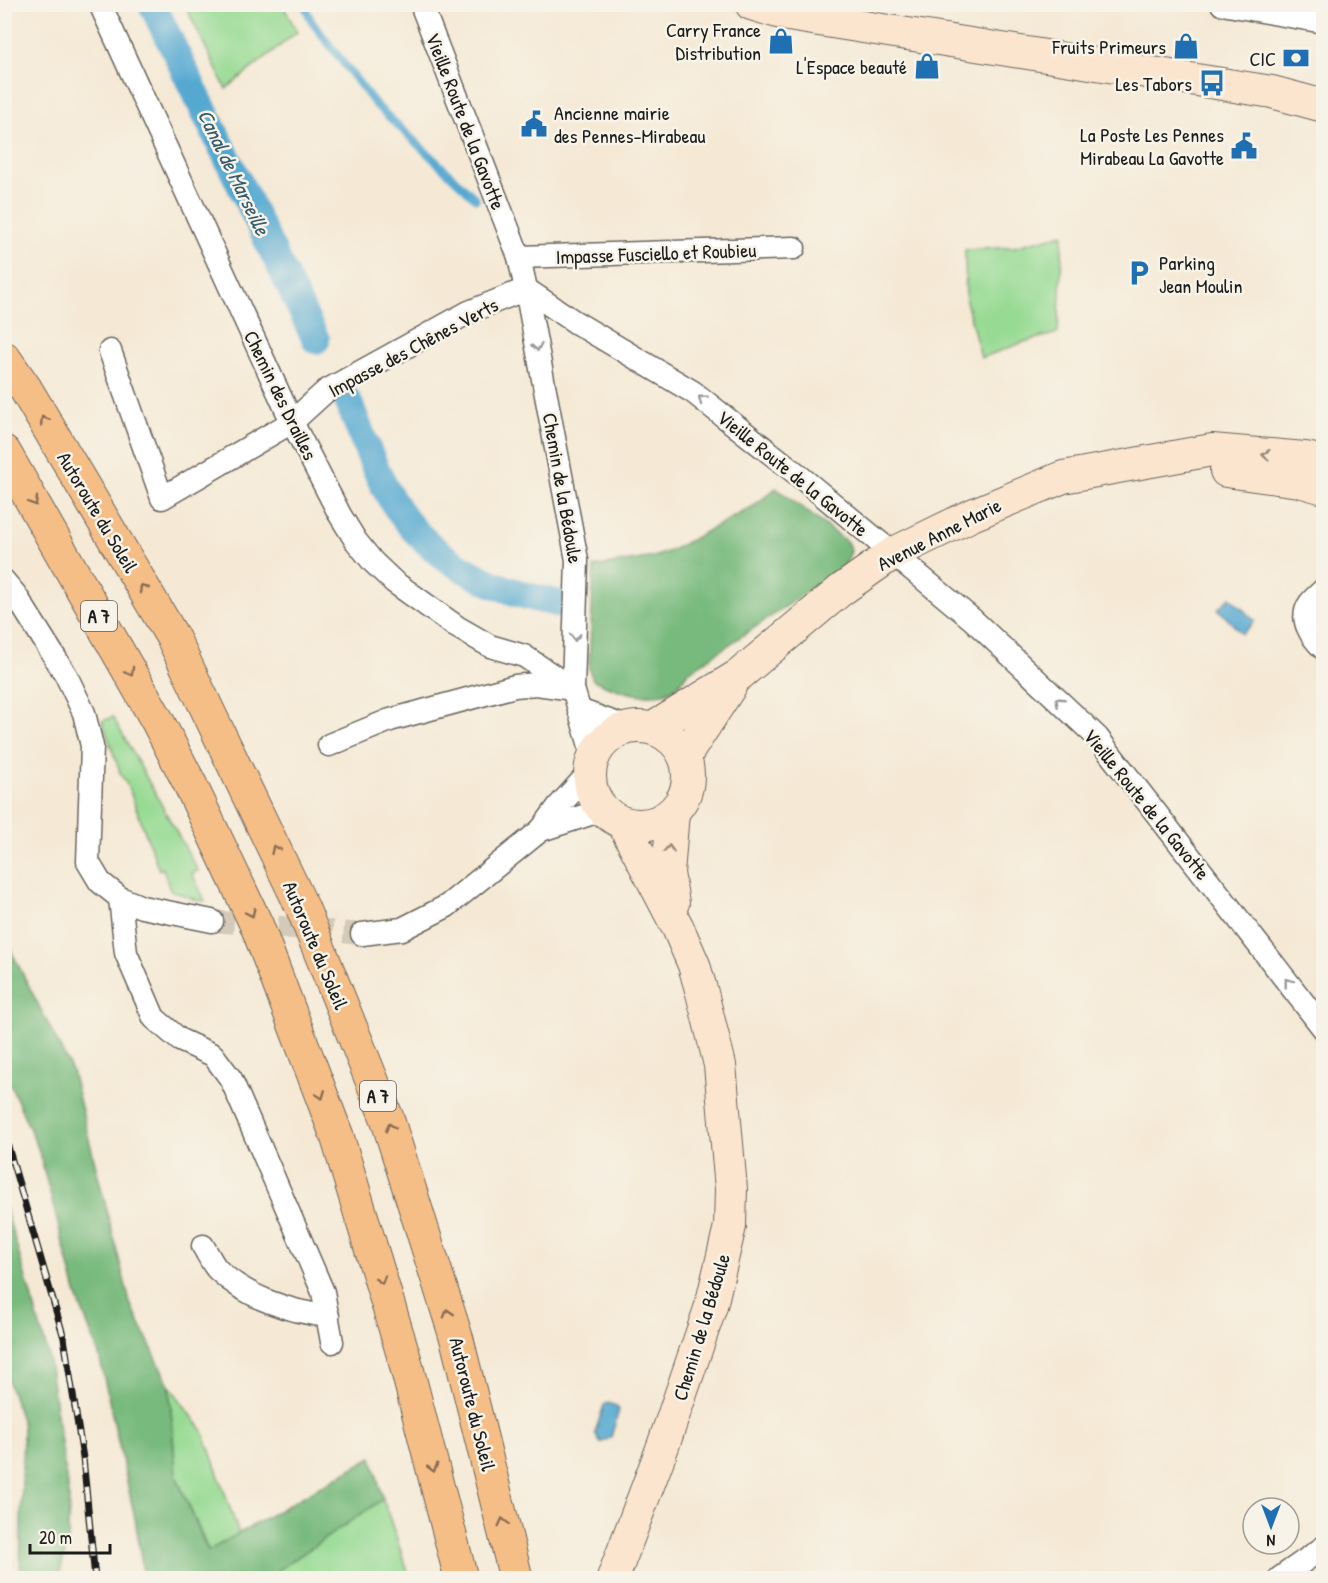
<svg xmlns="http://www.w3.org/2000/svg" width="1328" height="1583" font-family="'Patrick Hand',sans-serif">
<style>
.green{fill:#96da93;stroke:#597b58;stroke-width:1.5}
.forest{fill:#78ba7d;stroke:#4a6b4c;stroke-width:1.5}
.water{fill:#55a9d1;stroke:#386276;stroke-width:1.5}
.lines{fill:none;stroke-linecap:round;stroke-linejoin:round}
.stream{stroke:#55a9d1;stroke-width:8}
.canal{stroke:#55a9d1;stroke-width:28}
.street-tunnel{stroke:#d4cab9;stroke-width:22;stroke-dasharray:22 11;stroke-linecap:butt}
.street-casing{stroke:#68645d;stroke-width:25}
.secondary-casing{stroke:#68645d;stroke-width:34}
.highway-casing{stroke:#68645d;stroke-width:35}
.street{stroke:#fff;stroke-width:22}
.secondary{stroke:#fbe5cf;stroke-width:32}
.highway{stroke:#f6be87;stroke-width:33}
.rail-casing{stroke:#1c1c1c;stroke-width:7}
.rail{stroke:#f7f3e8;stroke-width:4.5;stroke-dasharray:14;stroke-linecap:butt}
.oneway{stroke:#999}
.oneway2{stroke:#896d52}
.oneway3{stroke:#978b7e}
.labels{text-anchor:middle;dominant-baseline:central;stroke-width:5;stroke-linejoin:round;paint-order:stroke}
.shield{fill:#f7f3e8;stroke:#5e5c59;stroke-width:1.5}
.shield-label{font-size:18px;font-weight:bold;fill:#1c1c1c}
.poi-label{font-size:20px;fill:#1c1c1c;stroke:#f7f3e8;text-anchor:end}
.street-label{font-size:20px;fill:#1c1c1c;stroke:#f7f3e8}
.water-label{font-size:21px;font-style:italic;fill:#365b6d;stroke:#f7f3e8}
</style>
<rect width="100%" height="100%" fill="#f7f3e8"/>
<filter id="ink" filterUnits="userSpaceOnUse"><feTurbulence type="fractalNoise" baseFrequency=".0167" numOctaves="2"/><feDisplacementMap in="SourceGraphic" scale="12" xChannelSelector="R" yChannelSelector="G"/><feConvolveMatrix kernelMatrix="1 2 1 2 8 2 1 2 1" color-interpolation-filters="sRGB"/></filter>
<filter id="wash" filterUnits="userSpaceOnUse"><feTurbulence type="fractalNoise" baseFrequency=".008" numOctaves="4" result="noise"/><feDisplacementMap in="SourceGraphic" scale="24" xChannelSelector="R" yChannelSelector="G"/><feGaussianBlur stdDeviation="1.35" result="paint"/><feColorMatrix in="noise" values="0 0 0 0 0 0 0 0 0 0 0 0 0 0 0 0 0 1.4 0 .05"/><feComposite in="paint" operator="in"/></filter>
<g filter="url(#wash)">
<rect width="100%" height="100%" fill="#f5e9d5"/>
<g class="green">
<path d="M185,5H283L297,32L226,89Z"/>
<path d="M1063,234L1058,333L1024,342L981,358L966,301L965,250L1014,247Z"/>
<path d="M113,717L198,871L192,873L205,901L196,900L170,890L163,868L159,870L128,786L121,775L102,721Z"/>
<path d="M169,1385L203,1431L239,1534L209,1552L176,1476Z"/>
<path d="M383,1499L410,1578H273L280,1569Z"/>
</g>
<g class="forest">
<path d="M776,488L847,542L851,551L847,561L840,570L687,673C684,678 680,685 675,688C650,703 618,691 593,680L589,669L594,567L654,557L672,550L754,506Z"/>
<path d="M5,939L72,1071L130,1303L169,1385L176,1476L208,1551L372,1457L383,1499L280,1569L273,1578H144L135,1518L99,1355L77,1296L38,1148L5,1072Z"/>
<path d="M5,1206L48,1354L69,1497L68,1539L59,1578H20L23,1426L5,1372Z"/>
</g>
<g class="water">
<path d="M1230,597L1255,621L1242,634L1218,609Z"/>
<path d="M608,1403L616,1406L619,1410L611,1437L601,1443L595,1433L604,1405Z"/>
</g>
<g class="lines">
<path class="stream" d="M304,4L312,22L375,104L476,199"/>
<g class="canal">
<path d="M152,4L316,340"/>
<path d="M348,401C362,434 374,471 393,502C428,559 493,591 557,603"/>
</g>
</g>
</g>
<g filter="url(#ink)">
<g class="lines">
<path class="street-tunnel" d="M212,921L362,934"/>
<g class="street-casing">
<g id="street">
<path d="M100,4L292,422L340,515L356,541L373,562L394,582L457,627L490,646L524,656L573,689"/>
<path d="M421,4L519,257L526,289L577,560L573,689L593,756"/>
<path d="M1222,4L1324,22"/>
<path d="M519,257L794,248"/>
<path d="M526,289L575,322L693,392L797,474L973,620L1097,737L1324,1029"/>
<path d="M110,351L162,498L292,422L326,391L469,312L526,289"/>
<path d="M4,581L15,594L66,675L84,713L92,746L88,862L100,882L120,898L142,907L212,921"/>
<path d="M1324,589C1319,594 1314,598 1310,603C1298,619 1312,638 1324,649"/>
<path d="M579,710L626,727"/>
<path d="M329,745L390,720L515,686L536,684L566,688"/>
<path d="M541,830L602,810"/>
<path d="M120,898L126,953L154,1018L180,1040L213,1055L231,1079L323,1292L332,1342"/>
<path d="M362,934L402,929L447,906L541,830L558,807L589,773"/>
<path d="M203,1246C208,1254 212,1264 218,1270C246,1297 289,1312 328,1316"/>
<path d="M1280,1578L1324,1547"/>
</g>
</g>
<g class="secondary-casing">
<g id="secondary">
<path d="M751,4L788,15L1272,92L1324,106"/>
<path d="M1226,471L1299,481L1324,488"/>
<circle cx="639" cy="776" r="49"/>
<path d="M653,728L739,675L841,590L892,554L972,515L1063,477L1212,450L1305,458L1324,462"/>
<path d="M685,756L730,687"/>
<path d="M673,812L668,873L673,903"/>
<path d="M613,1578L663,1446L711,1306L730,1226L731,1189L720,1065L702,993L694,965L678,928L623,823"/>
</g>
</g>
<g class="highway-casing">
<g id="highway">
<path d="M4,358L25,388L173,638L303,909L387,1118L457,1340L516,1578"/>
<path d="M4,452L157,720L190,784L257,926L337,1136L404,1357L461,1578"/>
</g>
</g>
<use href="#street" class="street"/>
<use href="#secondary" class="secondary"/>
<use href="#highway" class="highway"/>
<g class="rail-casing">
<path id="rail" d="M4,1133L64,1338L83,1458L95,1578"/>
</g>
<use href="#rail" class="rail"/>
</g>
<defs><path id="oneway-chevron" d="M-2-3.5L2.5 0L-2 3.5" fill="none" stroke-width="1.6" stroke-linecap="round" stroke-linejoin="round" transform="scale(1.5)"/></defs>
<g class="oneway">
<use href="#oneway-chevron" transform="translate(537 347) rotate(79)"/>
<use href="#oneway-chevron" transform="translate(702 399) rotate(-141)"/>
<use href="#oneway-chevron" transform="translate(575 637) rotate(92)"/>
<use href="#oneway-chevron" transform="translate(1059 701) rotate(-137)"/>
<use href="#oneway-chevron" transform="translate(1288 982) rotate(-128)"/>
</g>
<g class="oneway2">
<use href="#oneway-chevron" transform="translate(44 420) rotate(-121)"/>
<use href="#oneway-chevron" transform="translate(34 502) rotate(60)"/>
<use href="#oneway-chevron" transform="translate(143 588) rotate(-121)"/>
<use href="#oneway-chevron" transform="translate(130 672) rotate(61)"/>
<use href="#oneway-chevron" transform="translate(275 849) rotate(-115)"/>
<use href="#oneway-chevron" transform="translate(251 913) rotate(65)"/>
<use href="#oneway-chevron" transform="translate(321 1095) rotate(69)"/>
<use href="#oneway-chevron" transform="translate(390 1127) rotate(-108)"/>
<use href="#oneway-chevron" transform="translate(381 1280) rotate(73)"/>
<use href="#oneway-chevron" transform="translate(448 1313) rotate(-107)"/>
<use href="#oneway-chevron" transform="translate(433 1468) rotate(75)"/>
<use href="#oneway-chevron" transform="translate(503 1522) rotate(-104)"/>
</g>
<g class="oneway3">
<use href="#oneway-chevron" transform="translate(1266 455) rotate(-176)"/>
<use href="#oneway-chevron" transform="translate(669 849) rotate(-87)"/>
</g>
</g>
<defs>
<g id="shop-bare" transform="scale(2.07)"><path d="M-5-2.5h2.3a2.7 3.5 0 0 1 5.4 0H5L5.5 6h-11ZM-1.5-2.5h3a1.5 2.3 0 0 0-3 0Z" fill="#1f6fb2" stroke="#f7f3e8" stroke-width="2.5" paint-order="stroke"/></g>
<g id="bank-bare" transform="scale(2.07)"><path d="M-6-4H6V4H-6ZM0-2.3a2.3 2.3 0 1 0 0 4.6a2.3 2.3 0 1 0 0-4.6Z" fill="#1f6fb2" stroke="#f7f3e8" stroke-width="2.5" paint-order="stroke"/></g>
<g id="bus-bare" transform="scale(2.07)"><path d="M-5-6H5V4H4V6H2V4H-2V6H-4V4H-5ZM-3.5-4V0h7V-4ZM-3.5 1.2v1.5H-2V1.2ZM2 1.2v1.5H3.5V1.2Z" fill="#1f6fb2" stroke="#f7f3e8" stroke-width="2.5" paint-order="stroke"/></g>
<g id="civic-bare" transform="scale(2.07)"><path d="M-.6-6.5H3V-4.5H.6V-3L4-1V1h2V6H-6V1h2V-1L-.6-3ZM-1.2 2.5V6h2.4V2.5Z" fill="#1f6fb2" stroke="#f7f3e8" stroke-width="2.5" paint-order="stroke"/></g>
<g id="parking-bare" transform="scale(2.07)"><path d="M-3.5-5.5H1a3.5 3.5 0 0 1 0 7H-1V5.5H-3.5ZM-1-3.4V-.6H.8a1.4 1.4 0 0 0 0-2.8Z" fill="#1f6fb2" stroke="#f7f3e8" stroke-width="2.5" paint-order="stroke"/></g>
</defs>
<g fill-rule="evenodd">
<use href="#shop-bare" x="781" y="41"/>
<use href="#shop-bare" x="1186" y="46"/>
<use href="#bank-bare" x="1296" y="58"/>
<use href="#shop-bare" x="927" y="66"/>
<use href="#bus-bare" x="1212" y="83"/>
<use href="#civic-bare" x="534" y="124"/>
<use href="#civic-bare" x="1244" y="146"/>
<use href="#parking-bare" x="1139" y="273"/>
</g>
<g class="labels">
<g class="shield">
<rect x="81" y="601" width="36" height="30" rx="4.5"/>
<rect x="360" y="1081" width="36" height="30" rx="4.5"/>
</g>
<g class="shield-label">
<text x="99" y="616">A 7</text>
<text x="378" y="1096">A 7</text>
</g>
<g class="poi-label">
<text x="761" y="29">Carry France<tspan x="761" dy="23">Distribution</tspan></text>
<text x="1166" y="46">Fruits Primeurs</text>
<text x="1276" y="58">CIC</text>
<text x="907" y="66">L'Espace beauté</text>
<text x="1192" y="83">Les Tabors</text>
<text x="554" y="112" text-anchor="start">Ancienne mairie<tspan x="554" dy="23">des Pennes-Mirabeau</tspan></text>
<text x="1224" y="134">La Poste Les Pennes<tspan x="1224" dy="23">Mirabeau La Gavotte</tspan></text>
<text x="1159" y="262" text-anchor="start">Parking<tspan x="1159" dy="23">Jean Moulin</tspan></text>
</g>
<g class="street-label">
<text transform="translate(466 121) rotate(69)">Vieille Route de la Gavotte</text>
<text transform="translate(656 253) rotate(-2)">Impasse Fusciello et Roubieu</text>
<text transform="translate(413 347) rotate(-28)">Impasse des Chênes Verts</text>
<text transform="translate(281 395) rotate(64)">Chemin des Drailles</text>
<text transform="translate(793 473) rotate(39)">Vieille Route de la Gavotte</text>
<text transform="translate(563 488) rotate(80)">Chemin de la Bédoule</text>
<text transform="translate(98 512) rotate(59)">Autoroute du Soleil</text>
<text transform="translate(939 534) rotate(-27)">Avenue Anne Marie</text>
<text transform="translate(1147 804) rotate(51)">Vieille Route de la Gavotte</text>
<text transform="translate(316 945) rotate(67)">Autoroute du Soleil</text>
<text transform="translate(701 1327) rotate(-73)">Chemin de la Bédoule</text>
<text transform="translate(473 1404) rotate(76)">Autoroute du Soleil</text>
</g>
<g class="water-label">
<text transform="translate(234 172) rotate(64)">Canal de Marseille</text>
</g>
</g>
<rect width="1328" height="1583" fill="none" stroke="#f7f3e8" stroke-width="24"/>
<g transform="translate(1271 1526) rotate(180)"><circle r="28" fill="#f7f3e8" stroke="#9f9d96" stroke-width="1.5"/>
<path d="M0-4.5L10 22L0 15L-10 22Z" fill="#1f6fb2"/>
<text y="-9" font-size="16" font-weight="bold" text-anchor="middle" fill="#1c1c1c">N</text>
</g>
<path d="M30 1544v9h80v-9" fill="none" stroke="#1c1c1c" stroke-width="3"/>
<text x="39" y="1544" font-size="18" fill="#1c1c1c" stroke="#f7f3e8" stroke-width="4.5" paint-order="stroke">20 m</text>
</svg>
